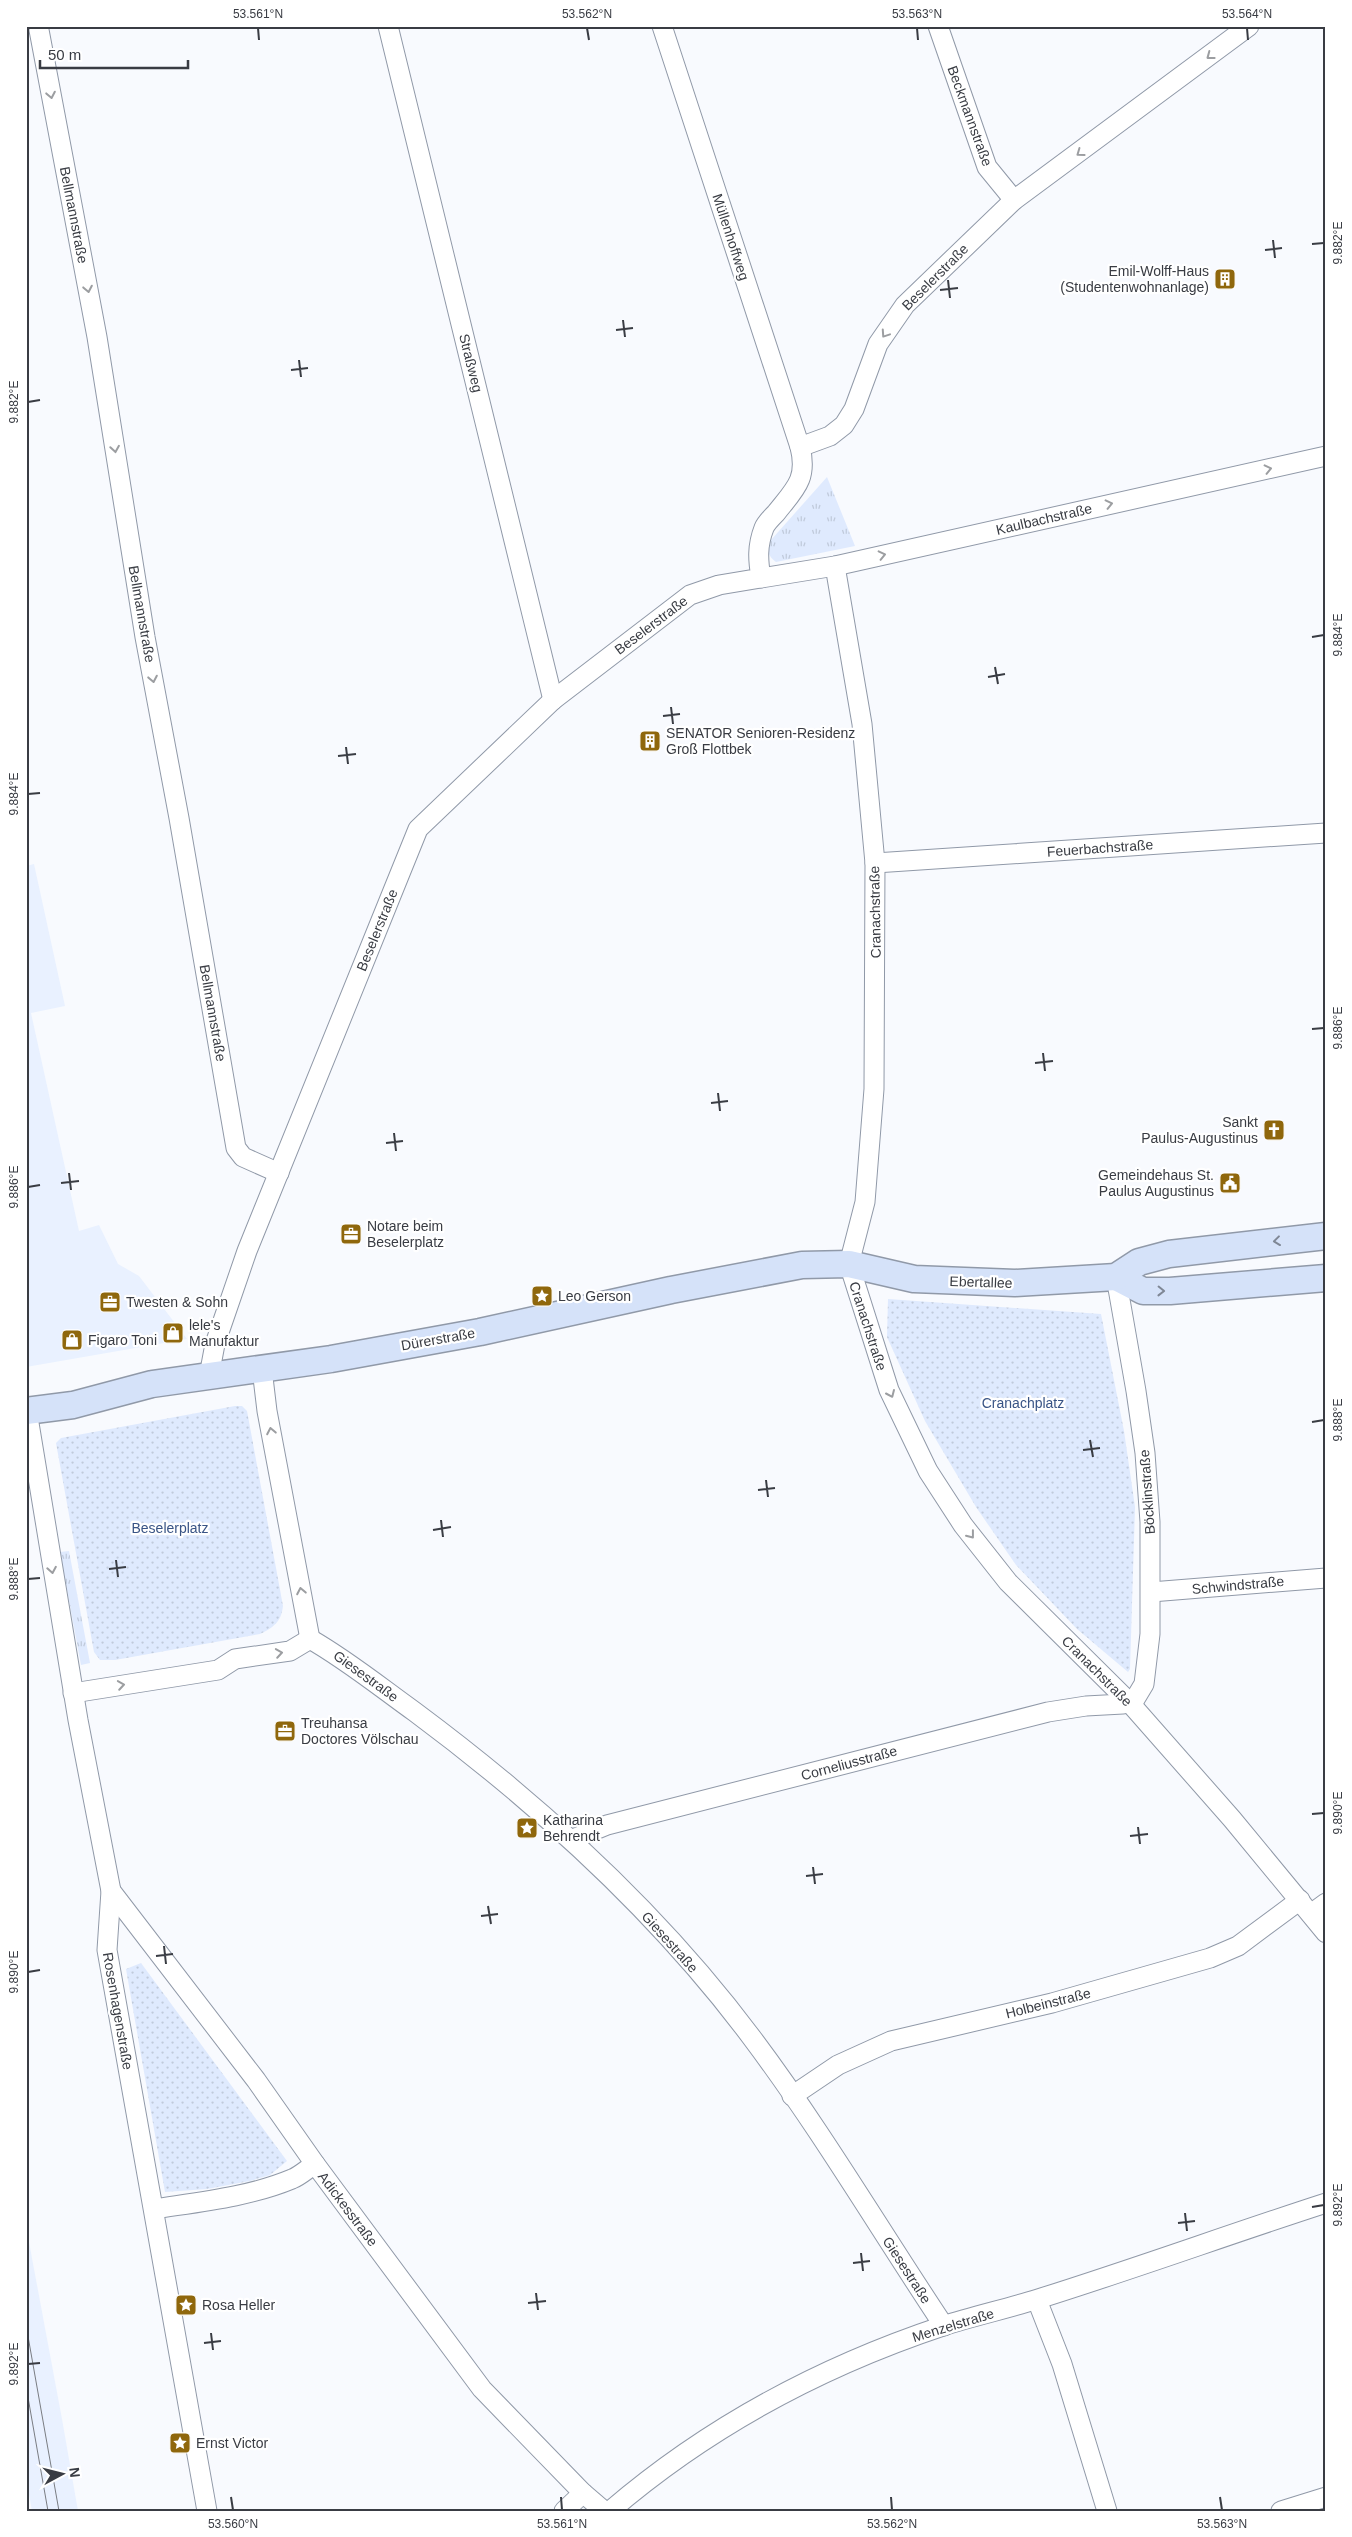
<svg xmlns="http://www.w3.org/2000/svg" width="1352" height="2537" font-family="Helvetica,sans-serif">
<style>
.built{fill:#e9f1ff}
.grass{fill:url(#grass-tufts)}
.park{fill:url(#park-dots)}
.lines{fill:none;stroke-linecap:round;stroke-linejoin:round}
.minor-casing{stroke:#9099a8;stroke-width:21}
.secondary-casing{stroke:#9099a8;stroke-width:29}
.minor{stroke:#fff;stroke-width:19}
.secondary{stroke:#d5e2f9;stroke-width:26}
.tram{stroke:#7a7d82;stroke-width:1}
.oneway{stroke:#9c9ea1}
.oneway2{stroke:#7f8795}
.ticks{fill:none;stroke:#393c43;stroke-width:2}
.labels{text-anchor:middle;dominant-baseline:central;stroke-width:4.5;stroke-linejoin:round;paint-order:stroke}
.street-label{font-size:14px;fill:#393c43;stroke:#fff}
.poi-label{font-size:14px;fill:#393c43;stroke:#fff;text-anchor:start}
.park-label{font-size:14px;fill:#395485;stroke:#fff}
.neatline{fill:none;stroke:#393c43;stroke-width:2}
.ticks-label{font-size:12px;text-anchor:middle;fill:#393c43}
</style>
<defs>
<pattern id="grass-tufts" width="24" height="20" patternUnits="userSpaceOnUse" patternTransform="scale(1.25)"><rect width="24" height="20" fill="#dfeafe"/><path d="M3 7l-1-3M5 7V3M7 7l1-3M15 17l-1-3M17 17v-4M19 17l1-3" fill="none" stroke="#c0cadb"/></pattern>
<pattern id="park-dots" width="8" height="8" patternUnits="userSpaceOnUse" patternTransform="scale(1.25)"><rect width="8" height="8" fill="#dfeafe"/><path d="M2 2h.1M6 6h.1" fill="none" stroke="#c0cadb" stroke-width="1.8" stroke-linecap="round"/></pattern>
</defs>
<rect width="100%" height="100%" fill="#f8fafe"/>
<g class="built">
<path d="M34,864L65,1006L31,1013L79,1231L99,1225L118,1264L139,1276L187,1339L26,1367V866Z"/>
<path d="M26,2226L62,2419L78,2511H32L26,2478Z"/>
</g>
<g class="grass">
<path d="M827,477L855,546L776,562C767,555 766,549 771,540Z"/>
<path d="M69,1551L90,1663L81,1665L60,1552Z"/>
</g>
<g class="park">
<path d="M888,1299L1101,1314L1124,1431L1135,1507L1130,1669L1128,1672L1077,1629L1016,1565L976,1507L925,1421L887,1337Z"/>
<path d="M235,1406H242L247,1411L283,1606C281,1622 274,1627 260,1634L115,1660H100L94,1652L56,1443L61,1438Z"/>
<path d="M141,1963L287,2161L270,2175L250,2181L207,2189L165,2192L126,1969Z"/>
</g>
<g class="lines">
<g class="minor-casing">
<g id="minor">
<path d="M388,26L553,700"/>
<path d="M938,26L987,167L1014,200"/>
<path d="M39,30L97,337L145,637L179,818L236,1148L243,1157L279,1173"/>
<path d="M800,447L830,436L844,425L854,409L878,344L905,305L1014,200L1249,26"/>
<path d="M835,566L862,724L875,863L874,1089L865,1202L849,1264L889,1390L928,1471L963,1525L1008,1582L1129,1702L1232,1819L1326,1933"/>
<path d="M761,578L835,566L1326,456"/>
<path d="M875,863L1326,833"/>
<path d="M262,1369L267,1411L310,1639"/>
<path d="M209,1376L215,1344L247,1251L418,829L553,700L690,595L719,585L761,578C758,560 757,546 764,528C766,523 772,517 776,513C795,489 808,479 800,447L662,26"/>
<path d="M27,1411L78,1720L111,1891L107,1950L207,2511"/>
<path d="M1151,1592L1326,1578"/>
<path d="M310,1639C347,1660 380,1687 415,1712C540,1805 658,1912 752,2038C821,2130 880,2230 944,2326"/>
<path d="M73,1693L218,1670L235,1659L290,1651L310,1639"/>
<path d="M573,1839L607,1825L1048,1712L1086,1706L1123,1704L1135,1699L1144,1684L1150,1634V1522L1145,1453L1136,1391L1116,1277"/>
<path d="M111,1891L256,2080L315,2164L482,2389L583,2493L604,2511"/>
<path d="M1311,1914L1326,1903"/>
<path d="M792,2096L838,2065L891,2041L1052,2003L1210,1958L1238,1946L1300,1900"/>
<path d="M154,2209C199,2202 249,2197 292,2179C300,2176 307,2169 315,2164"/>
<path d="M1037,2300L1062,2364L1107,2511"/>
<path d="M564,2511L583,2493"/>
<path d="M610,2511C709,2426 820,2367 943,2326C974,2316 1006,2309 1038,2299C1134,2269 1230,2234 1326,2203"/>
<path d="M1281,2511L1326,2497"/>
</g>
</g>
<g class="secondary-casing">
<g id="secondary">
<path d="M1116,1277L1143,1291H1170L1326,1278"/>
<path d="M26,1411L73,1405L152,1384L331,1359L480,1332L671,1290L802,1265L849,1264L914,1279L1015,1283L1116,1277L1139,1262L1169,1254L1326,1236"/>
</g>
</g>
<use href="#minor" class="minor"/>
<use href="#secondary" class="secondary"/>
<g class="tram">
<path d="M26,2325L59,2511"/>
<path d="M26,2386L48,2511"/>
</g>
</g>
<defs><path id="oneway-chevron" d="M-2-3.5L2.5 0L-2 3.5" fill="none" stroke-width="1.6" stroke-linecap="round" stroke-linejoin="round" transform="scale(1.25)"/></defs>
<g class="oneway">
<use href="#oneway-chevron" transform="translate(1210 56) rotate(143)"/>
<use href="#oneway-chevron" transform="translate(51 95) rotate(79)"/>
<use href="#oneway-chevron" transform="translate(1080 153) rotate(144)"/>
<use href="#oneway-chevron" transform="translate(88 289) rotate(79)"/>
<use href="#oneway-chevron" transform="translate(885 334) rotate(124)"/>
<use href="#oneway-chevron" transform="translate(115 449) rotate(81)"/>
<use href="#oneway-chevron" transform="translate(1268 469) rotate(-13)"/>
<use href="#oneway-chevron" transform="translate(1109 504) rotate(-13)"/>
<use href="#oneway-chevron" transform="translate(882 555) rotate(-13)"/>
<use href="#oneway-chevron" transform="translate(153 679) rotate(79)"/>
<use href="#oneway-chevron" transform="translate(891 1394) rotate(66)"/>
<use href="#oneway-chevron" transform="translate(271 1431) rotate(-101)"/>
<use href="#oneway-chevron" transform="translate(971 1535) rotate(52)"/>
<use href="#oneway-chevron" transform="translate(52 1570) rotate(80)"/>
<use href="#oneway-chevron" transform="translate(301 1591) rotate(-101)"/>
<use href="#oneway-chevron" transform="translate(279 1653) rotate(-9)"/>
<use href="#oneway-chevron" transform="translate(121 1685) rotate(-9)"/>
</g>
<g class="oneway2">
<use href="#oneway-chevron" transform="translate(1277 1241) rotate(173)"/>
<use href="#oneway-chevron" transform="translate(1161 1291) rotate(1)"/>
</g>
<path class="ticks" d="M258,28L259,40M587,28L589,40M917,28L918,40M1247,28L1248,40M1273,240L1275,258M1312,244L1324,243M1265,250L1282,248M948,280L950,298M940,290L958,288M623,320L625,337M616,330L633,328M299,360L301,377M291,370L308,368M28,402L40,400M1312,637L1324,635M995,667L998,684M988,677L1005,674M671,707L673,724M663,716L680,714M346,747L348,764M338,756L356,754M28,794L40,793M1312,1029L1324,1028M1043,1053L1045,1071M1035,1063L1053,1061M718,1093L720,1111M711,1103L728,1101M394,1133L396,1151M386,1143L403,1141M69,1173L71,1190M61,1183L79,1181M28,1187L40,1185M1312,1422L1324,1420M1090,1440L1093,1457M1083,1450L1100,1448M766,1480L768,1497M758,1490L775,1488M441,1520L443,1537M433,1530L451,1527M116,1560L118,1577M109,1569L126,1567M28,1579L40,1578M1312,1814L1324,1813M1138,1827L1140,1844M1130,1836L1148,1834M813,1867L815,1884M806,1876L823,1874M488,1906L491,1924M481,1916L498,1914M164,1946L166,1964M156,1956L173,1954M28,1972L40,1970M1312,2207L1324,2205M1185,2213L1187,2231M1178,2223L1195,2221M861,2253L863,2271M853,2263L870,2261M536,2293L538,2310M528,2303L546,2301M211,2333L213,2350M204,2343L221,2341M28,2364L40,2363M231,2497L233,2510M561,2497L562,2510M891,2497L892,2510M1220,2497L1222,2510"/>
<defs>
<g id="building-square" transform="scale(1.125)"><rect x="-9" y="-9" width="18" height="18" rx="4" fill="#8f670c" stroke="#fff"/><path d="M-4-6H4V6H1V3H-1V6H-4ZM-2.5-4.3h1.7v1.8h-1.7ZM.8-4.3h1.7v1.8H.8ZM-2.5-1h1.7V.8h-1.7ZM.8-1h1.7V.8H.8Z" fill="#fff"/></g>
<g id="church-square" transform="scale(1.125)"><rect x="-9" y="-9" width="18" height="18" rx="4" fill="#8f670c" stroke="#fff"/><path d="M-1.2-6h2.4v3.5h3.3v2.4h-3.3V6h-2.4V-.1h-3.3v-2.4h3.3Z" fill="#fff"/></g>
<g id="civic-square" transform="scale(1.125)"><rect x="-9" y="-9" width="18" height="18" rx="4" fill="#8f670c" stroke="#fff"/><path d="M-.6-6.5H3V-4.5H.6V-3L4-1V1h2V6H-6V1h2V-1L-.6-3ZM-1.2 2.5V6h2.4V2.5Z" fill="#fff"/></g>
<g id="office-square" transform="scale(1.125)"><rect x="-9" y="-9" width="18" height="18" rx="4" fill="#8f670c" stroke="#fff"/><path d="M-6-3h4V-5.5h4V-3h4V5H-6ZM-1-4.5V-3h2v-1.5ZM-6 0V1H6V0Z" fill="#fff"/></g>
<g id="sight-square" transform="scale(1.125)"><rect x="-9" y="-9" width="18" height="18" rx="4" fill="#8f670c" stroke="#fff"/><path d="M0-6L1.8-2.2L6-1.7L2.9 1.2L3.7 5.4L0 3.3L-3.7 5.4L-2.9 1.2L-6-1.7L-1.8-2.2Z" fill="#fff"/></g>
<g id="shop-square" transform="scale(1.125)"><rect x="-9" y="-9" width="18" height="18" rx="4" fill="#8f670c" stroke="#fff"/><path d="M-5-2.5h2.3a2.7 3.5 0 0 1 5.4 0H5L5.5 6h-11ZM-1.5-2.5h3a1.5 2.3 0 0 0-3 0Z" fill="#fff"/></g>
</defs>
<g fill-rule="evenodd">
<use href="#building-square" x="1225" y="279"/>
<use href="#building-square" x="650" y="741"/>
<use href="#church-square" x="1274" y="1130"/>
<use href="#civic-square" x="1230" y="1183"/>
<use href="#office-square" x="351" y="1234"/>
<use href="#sight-square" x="542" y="1296"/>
<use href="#office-square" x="110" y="1302"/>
<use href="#shop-square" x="173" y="1333"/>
<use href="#shop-square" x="72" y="1340"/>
<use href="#office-square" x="285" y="1731"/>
<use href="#sight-square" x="527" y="1828"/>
<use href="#sight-square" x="186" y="2305"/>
<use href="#sight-square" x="180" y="2443"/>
</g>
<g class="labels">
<g class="street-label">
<text transform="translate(970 116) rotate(70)">Beckmannstraße</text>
<text transform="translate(74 215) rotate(79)">Bellmannstraße</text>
<text transform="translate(731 237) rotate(72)">Müllenhoffweg</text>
<text transform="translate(935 277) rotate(-45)">Beselerstraße</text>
<text transform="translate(471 363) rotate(76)">Straßweg</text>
<text transform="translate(1044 519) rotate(-13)">Kaulbachstraße</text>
<text transform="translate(142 614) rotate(80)">Bellmannstraße</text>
<text transform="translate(651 625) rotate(-37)">Beselerstraße</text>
<text transform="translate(1100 848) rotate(-4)">Feuerbachstraße</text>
<text transform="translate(875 912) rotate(-91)">Cranachstraße</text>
<text transform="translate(377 930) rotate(-68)">Beselerstraße</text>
<text transform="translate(213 1013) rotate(80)">Bellmannstraße</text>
<text transform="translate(981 1282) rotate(2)">Ebertallee</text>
<text transform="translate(868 1326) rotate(72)">Cranachstraße</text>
<text transform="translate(438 1339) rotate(-10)">Dürerstraße</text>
<text transform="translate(1147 1492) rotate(-94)">Böcklinstraße</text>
<text transform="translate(1238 1585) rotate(-5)">Schwindstraße</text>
<text transform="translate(1097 1671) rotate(45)">Cranachstraße</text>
<text transform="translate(366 1676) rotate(36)">Giesestraße</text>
<text transform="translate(849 1763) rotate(-15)">Corneliusstraße</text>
<text transform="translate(670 1942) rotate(48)">Giesestraße</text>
<text transform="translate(1048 2003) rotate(-14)">Holbeinstraße</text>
<text transform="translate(118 2011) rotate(80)">Rosenhagenstraße</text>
<text transform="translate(348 2209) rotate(53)">Adickesstraße</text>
<text transform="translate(907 2270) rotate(57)">Giesestraße</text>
<text transform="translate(953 2325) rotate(-17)">Menzelstraße</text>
</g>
<g class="poi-label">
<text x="1209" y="271" text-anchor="end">Emil-Wolff-Haus<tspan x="1209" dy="16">(Studentenwohnanlage)</tspan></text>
<text x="666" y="733">SENATOR Senioren-Residenz<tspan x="666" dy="16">Groß Flottbek</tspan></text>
<text x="1258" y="1122" text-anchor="end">Sankt<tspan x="1258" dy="16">Paulus-Augustinus</tspan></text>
<text x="1214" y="1175" text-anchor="end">Gemeindehaus St.<tspan x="1214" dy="16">Paulus Augustinus</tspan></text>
<text x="367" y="1226">Notare beim<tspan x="367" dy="16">Beselerplatz</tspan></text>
<text x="558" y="1296">Leo Gerson</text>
<text x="126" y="1302">Twesten &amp; Sohn</text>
<text x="189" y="1325">lele's<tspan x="189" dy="16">Manufaktur</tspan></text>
<text x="88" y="1340">Figaro Toni</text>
<text x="301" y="1723">Treuhansa<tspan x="301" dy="16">Doctores Völschau</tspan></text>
<text x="543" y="1820">Katharina<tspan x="543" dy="16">Behrendt</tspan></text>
<text x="202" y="2305">Rosa Heller</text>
<text x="196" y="2443">Ernst Victor</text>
</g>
<g class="park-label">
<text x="1023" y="1403">Cranachplatz</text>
<text x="170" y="1528">Beselerplatz</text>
</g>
</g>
<rect width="1352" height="2537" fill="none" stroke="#ffffff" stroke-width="55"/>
<g transform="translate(62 2474) rotate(83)" stroke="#ffffff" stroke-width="4" paint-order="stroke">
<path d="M0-4L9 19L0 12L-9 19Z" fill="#393c43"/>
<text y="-8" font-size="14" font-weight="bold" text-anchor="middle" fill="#393c43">N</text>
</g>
<path d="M40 60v8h148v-8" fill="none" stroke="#393c43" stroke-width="2.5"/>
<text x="48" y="60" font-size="15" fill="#393c43" stroke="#ffffff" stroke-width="4" paint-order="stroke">50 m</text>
<rect x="28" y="28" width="1296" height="2482" class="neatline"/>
<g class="ticks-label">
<text x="258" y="18">53.561°N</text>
<text x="587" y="18">53.562°N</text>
<text x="917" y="18">53.563°N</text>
<text x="1247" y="18">53.564°N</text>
<text transform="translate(1338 243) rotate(-90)" y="4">9.882°E</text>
<text transform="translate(14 402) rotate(-90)" y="4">9.882°E</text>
<text transform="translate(1338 635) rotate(-90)" y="4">9.884°E</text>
<text transform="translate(14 794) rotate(-90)" y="4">9.884°E</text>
<text transform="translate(1338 1028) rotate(-90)" y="4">9.886°E</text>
<text transform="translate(14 1187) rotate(-90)" y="4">9.886°E</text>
<text transform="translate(1338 1420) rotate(-90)" y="4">9.888°E</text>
<text transform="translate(14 1579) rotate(-90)" y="4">9.888°E</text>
<text transform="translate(1338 1813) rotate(-90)" y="4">9.890°E</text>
<text transform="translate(14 1972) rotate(-90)" y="4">9.890°E</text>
<text transform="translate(1338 2205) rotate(-90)" y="4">9.892°E</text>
<text transform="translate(14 2364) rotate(-90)" y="4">9.892°E</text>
<text x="233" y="2528">53.560°N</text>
<text x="562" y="2528">53.561°N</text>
<text x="892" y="2528">53.562°N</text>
<text x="1222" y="2528">53.563°N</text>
</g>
</svg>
